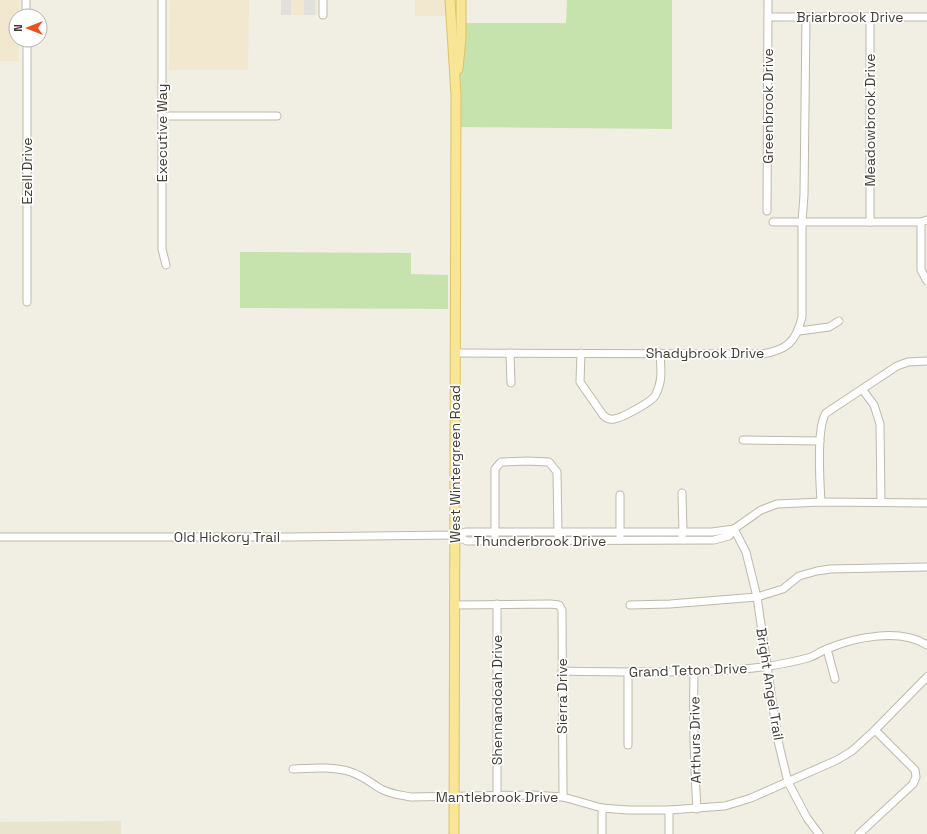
<svg xmlns="http://www.w3.org/2000/svg" width="927" height="834" font-family="'Space Grotesk',sans-serif">
<style>
.commercial{fill:#f2e7cf}
.education{fill:#e9e4ce}
.green{fill:#c6e3ae}
.parking{fill:#e1e0dc}
.lines{fill:none;stroke-linecap:round;stroke-linejoin:round}
.minor-casing{stroke:#beb9aa;stroke-width:9}
.major-casing{stroke:#dbc367;stroke-width:11}
.minor{stroke:#fff;stroke-width:7}
.major{stroke:#f8e595;stroke-width:9}
.labels{text-anchor:middle;dominant-baseline:central;stroke-width:3.5;stroke-linejoin:round;paint-order:stroke}
.street-label{font-size:14px;fill:#423e34;stroke:#fff}
</style>
<rect width="100%" height="100%" fill="#f1eee4"/>
<g class="commercial">
<path d="M0,0H19V16H16V40H19V61H0Z"/>
<path d="M170,0H249L248,70H169Z"/>
<rect x="281" y="0" width="36" height="15"/>
<rect x="415" y="0" width="32" height="16"/>
</g>
<path class="education" d="M121,821V834H0V822Z"/>
<g class="green">
<path d="M567,0H672V129L458,127L459,66L463,65V23H566Z"/>
<path d="M240,252L411,253V274L448,275V309L240,308Z"/>
</g>
<g class="parking">
<rect x="281" y="0" width="10" height="15"/>
<rect x="304" y="0" width="11" height="15"/>
</g>
<g class="lines">
<g class="minor-casing">
<g id="minor">
<path d="M26,0V16"/>
<path d="M162,0V249L166,265"/>
<path d="M323,15V0"/>
<path d="M772,17H927"/>
<path d="M870,17V222"/>
<path d="M27,40V302"/>
<path d="M162,116H277"/>
<path d="M767,211L768,0"/>
<path d="M773,222H921L927,220"/>
<path d="M921,222V270L927,281"/>
<path d="M799,331L829,327L839,321"/>
<path d="M455,353L762,354C787,350 796,342 802,317V222L804,195L806,17"/>
<path d="M510,353L511,383"/>
<path d="M581,353L580,382L603,415C606,418 609,420 614,419C622,418 651,402 655,396C663,381 661,370 660,353"/>
<path d="M862,389L874,405L880,424L881,502"/>
<path d="M743,440L820,441"/>
<path d="M821,502C820,484 816,427 826,413L897,366L908,362L927,361"/>
<path d="M734,529L746,552L757,597L778,741L788,782L807,818L819,834"/>
<path d="M454,535L467,541L714,540L729,536L734,529L761,510L777,504L821,502L927,503"/>
<path d="M495,536V469L501,462L527,461L549,462L557,472L558,535"/>
<path d="M620,536V495"/>
<path d="M682,536L683,532L682,493"/>
<path d="M0,537H290L454,535L466,532H712L734,529"/>
<path d="M454,605L550,604L559,605L562,610L563,797"/>
<path d="M630,605L670,604L757,597L783,589L799,576L817,571L830,569L927,567"/>
<path d="M827,649L835,679"/>
<path d="M562,671C595,672 627,672 660,672C710,672 759,671 808,658C815,656 821,651 827,649C855,637 900,628 927,645"/>
<path d="M694,672C693,718 694,763 697,809"/>
<path d="M628,745V672"/>
<path d="M293,769C312,768 333,766 351,772C363,776 371,783 381,789C390,794 401,795 411,797L532,795L563,797L602,808L628,810H669L725,806L751,798L837,760L852,751L875,730L927,677"/>
<path d="M497,797V604"/>
<path d="M602,834V808"/>
<path d="M669,834V810"/>
<path d="M859,834L913,784L916,777L915,770L875,730"/>
</g>
</g>
<g class="major-casing">
<g id="major">
<path d="M450,0L456,95L454,834"/>
<path d="M458,69L461,38V0"/>
</g>
</g>
<use href="#minor" class="minor"/>
<use href="#major" class="major"/>
</g>
<g class="labels">
<g class="street-label">
<text x="850" y="17">Briarbrook Drive</text>
<text transform="translate(768 106) rotate(-90)">Greenbrook Drive</text>
<text transform="translate(870 120) rotate(-90)">Meadowbrook Drive</text>
<text transform="translate(162 133) rotate(-90)">Executive Way</text>
<text transform="translate(27 171) rotate(-90)">Ezell Drive</text>
<text x="705" y="353">Shadybrook Drive</text>
<text transform="translate(455 464) rotate(-90)">West Wintergreen Road</text>
<text x="227" y="537">Old Hickory Trail</text>
<text x="540" y="541">Thunderbrook Drive</text>
<text transform="translate(688 670) rotate(-2)">Grand Teton Drive</text>
<text transform="translate(770 684) rotate(81)">Bright Angel Trail</text>
<text transform="translate(562 696) rotate(-90)">Sierra Drive</text>
<text transform="translate(497 700) rotate(-90)">Shennandoah Drive</text>
<text transform="translate(695 740) rotate(-91)">Arthurs Drive</text>
<text x="497" y="797">Mantlebrook Drive</text>
</g>
</g>
<g transform="translate(28 28) rotate(270)"><circle r="19" fill="#ffffff" stroke="#b3b2ae"/>
<path d="M0-3L7 15L0 10L-7 15Z" fill="#ed511e"/>
<text y="-6" font-size="11" font-weight="bold" text-anchor="middle" fill="#423e34">N</text>
</g>
</svg>
